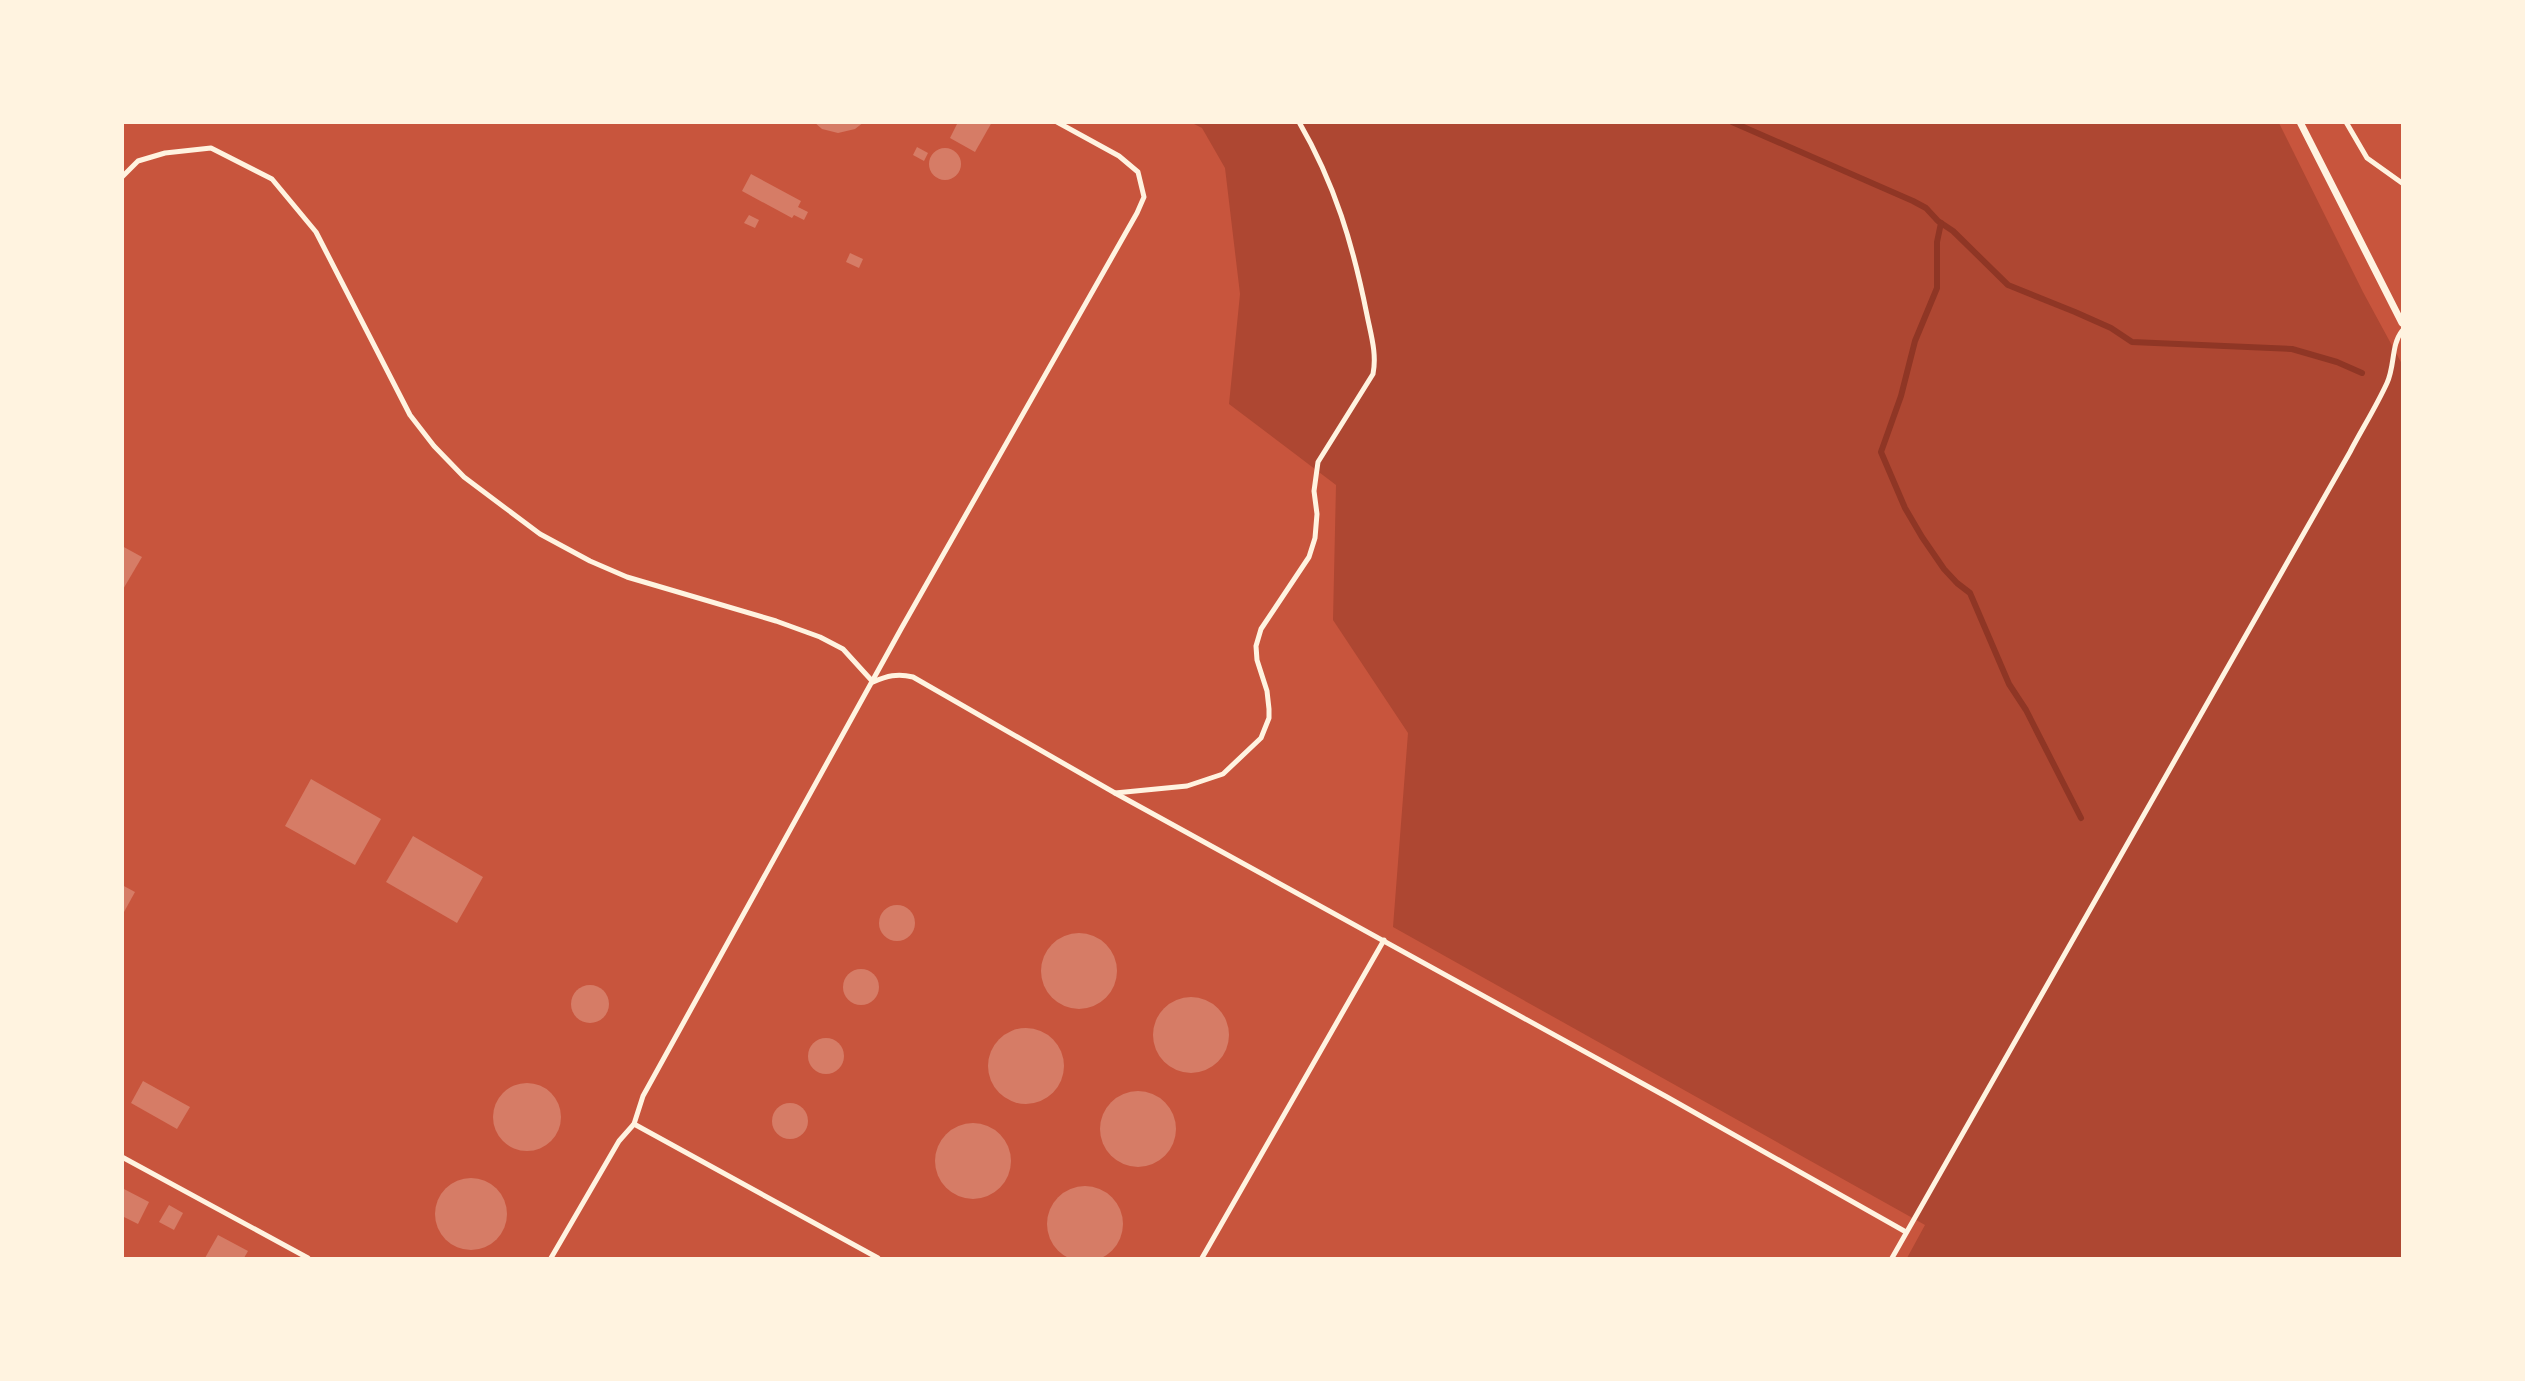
<svg xmlns="http://www.w3.org/2000/svg" width="2525" height="1381" font-family="Karla,sans-serif">
<style>
.green{fill:#ae4732}
.lines{fill:none;stroke-linecap:round;stroke-linejoin:round}
.stream{stroke:#8f3625;stroke-width:6}
.building{fill:#d67c66}
.service{stroke:#fff3e0;stroke-width:5}
.minor{stroke:#fff3e0;stroke-width:7}
</style>
<rect width="100%" height="100%" fill="#c8553d"/>
<path class="green" d="M1192,123H2279L2363,292L2402,364V1258H1907L1925,1225L1393,927L1408,733L1333,620L1336,485L1229,404L1240,294L1225,168L1202,128Z"/>
<g class="lines">
<g class="stream">
<path d="M1732,122L1913,201L1926,208L1938,221L1953,231L2008,285L2075,312L2111,328L2132,342L2292,349L2337,362L2362,373"/>
<path d="M1941,223L1937,242V288L1915,341L1901,396L1881,452L1905,508L1922,537L1944,569L1957,583L1970,593L2009,684L2026,710L2081,818"/>
</g>
</g>
<g class="building">
<path d="M814,122H864L855,129L838,133L822,129Z"/>
<path d="M958,122H992L975,152L950,138Z"/>
<path d="M917,147L928,153L924,161L913,155Z"/>
<circle cx="945" cy="164" r="16"/>
<path d="M751,174L801,201L798,207L808,212L804,220L794,215L792,218L742,191Z"/>
<path d="M749,215L759,220L755,228L744,223Z"/>
<path d="M850,253L863,259L859,268L846,262Z"/>
<path d="M122,546L142,557L122,591Z"/>
<path d="M311,779L381,819L355,865L285,826Z"/>
<path d="M413,836L483,877L457,923L386,882Z"/>
<path d="M122,885L135,892L124,912H122Z"/>
<circle cx="897" cy="923" r="18"/>
<circle cx="1079" cy="971" r="38"/>
<circle cx="861" cy="987" r="18"/>
<circle cx="590" cy="1004" r="19"/>
<circle cx="1191" cy="1035" r="38"/>
<circle cx="1026" cy="1066" r="38"/>
<circle cx="826" cy="1056" r="18"/>
<path d="M143,1081L190,1107L177,1129L131,1103Z"/>
<circle cx="527" cy="1117" r="34"/>
<circle cx="1138" cy="1129" r="38"/>
<circle cx="790" cy="1121" r="18"/>
<circle cx="973" cy="1161" r="38"/>
<circle cx="471" cy="1214" r="36"/>
<circle cx="1085" cy="1224" r="38"/>
<path d="M122,1188L149,1202L138,1224L122,1216Z"/>
<path d="M169,1205L183,1213L174,1230L159,1222Z"/>
<path d="M218,1235L248,1251L244,1258H205Z"/>
</g>
<g class="lines">
<g class="service">
<path d="M2346,122L2367,158L2402,183"/>
<path d="M122,177L138,161L165,153L211,148L272,179L316,232L410,415L434,446L464,477L540,534L590,561L627,577L776,621L820,637L843,649L873,682C887,676 897,673 913,677L1115,793L1667,1097L1906,1232"/>
<path d="M1115,793L1187,786L1223,774L1261,738L1269,718V709L1267,691L1257,660L1256,646L1261,629L1309,557L1315,538L1317,514L1314,491L1318,462L1373,374C1377,354 1371,335 1367,315C1353,245 1335,184 1299,122"/>
<path d="M634,1124L878,1258"/>
<path d="M122,1157L308,1258"/>
<path d="M551,1258L619,1141L634,1124L643,1096L901,629L1137,213L1144,197L1138,172L1119,156L1057,122"/>
<path d="M1202,1258L1384,940"/>
<path d="M1892,1258L2350,452C2362,429 2376,407 2387,383C2395,366 2391,345 2402,331"/>
</g>
<path class="minor" d="M2300,122L2402,323"/>
</g>
<rect width="2525" height="1381" fill="none" stroke="#fff3e0" stroke-width="248"/>
</svg>
